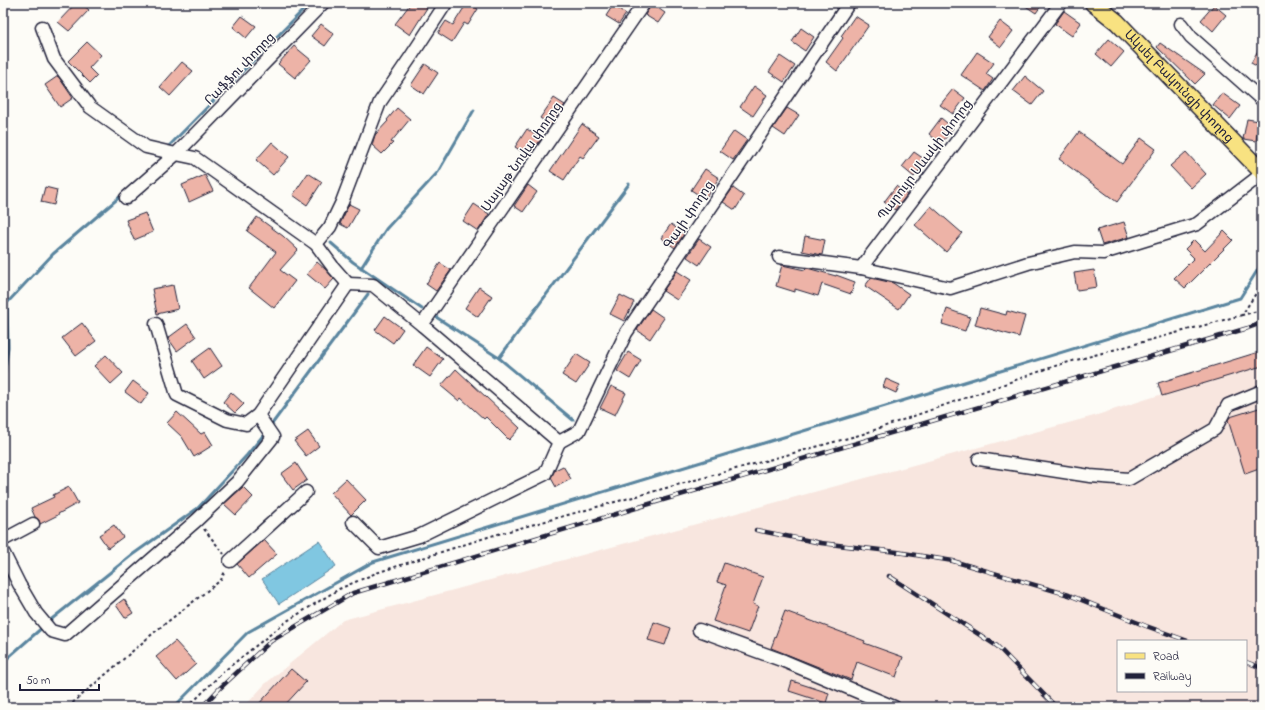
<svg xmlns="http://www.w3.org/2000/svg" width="1265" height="710" font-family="'Indie Flower','Noto Sans Armenian',sans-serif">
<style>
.built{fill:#f8e6df;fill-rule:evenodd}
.water{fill:#80c7e1;stroke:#5a859f}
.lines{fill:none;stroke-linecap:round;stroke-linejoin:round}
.stream{stroke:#5a859f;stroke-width:3}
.building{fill:#edb3a7;stroke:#22223b}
.minor-casing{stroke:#22223b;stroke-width:15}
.major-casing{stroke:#22223b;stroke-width:19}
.path{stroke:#22223b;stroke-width:2;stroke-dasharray:3 3;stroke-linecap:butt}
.minor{stroke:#fdfcf7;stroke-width:12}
.major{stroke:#f8e281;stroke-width:16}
.rail-casing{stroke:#22223b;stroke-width:4.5}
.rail{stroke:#fdfcf7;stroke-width:3;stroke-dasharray:9;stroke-linecap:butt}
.labels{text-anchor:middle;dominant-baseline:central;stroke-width:3;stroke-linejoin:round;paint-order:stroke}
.street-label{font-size:13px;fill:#22223b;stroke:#fdfcf7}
</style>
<rect width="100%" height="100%" fill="#fdfcf7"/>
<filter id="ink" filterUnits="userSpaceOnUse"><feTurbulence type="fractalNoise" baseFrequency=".025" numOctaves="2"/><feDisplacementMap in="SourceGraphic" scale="8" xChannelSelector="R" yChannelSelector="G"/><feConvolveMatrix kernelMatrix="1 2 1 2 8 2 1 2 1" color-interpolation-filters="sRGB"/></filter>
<g filter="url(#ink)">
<path class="built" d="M1262,362V707H244L265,684L343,620L1094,416ZM1118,641H1246V691H1118Z"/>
<path class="water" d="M319,541L336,566L279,604L262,579Z"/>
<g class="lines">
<g class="stream">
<path d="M167,148L310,3"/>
<path d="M331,243L353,262L422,309"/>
<path d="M361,268L386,229L438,172L474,110"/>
<path d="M3,284L7,303L8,347L3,385"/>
<path d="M7,303L53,254L122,195"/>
<path d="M436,317L499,358L573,420"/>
<path d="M499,358L629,184"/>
<path d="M269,428L368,294"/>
<path d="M48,622L132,555L198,508L247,455L266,432"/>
<path d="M3,662L44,626"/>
<path d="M174,707L248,632L373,562L1240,298L1262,263"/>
</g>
</g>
<g class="building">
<path d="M76,3H81L89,10L69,31L58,22Z"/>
<path d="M411,3H430L410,35L395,24Z"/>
<path d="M467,3L478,9L468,25L464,23L452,42L438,33L446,21L453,25Z"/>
<path d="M1021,3H1043L1036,13Z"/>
<path d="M652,4L665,13L658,23L645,15Z"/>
<path d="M613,5L626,14L619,24L606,16Z"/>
<path d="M1214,5L1226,15L1213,31L1201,20Z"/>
<path d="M1064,11L1081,23L1072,36L1055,24Z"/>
<path d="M242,16L256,26L246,38L233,27Z"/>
<path d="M855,16L869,25L837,71L826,62L843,38L841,36Z"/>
<path d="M1000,21L1013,31L1001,47L988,37Z"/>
<path d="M321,24L334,34L325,46L311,36Z"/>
<path d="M801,28L814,37L805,51L792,42Z"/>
<path d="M1109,39L1124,52L1111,67L1096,54Z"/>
<path d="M87,42L101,55L89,68L97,76L90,83L68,61Z"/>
<path d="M1160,43L1205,74L1195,84L1157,47Z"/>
<path d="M1262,43V69L1251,63Z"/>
<path d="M294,46L311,60L295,78L278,64Z"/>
<path d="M977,52L994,63L986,74L993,79L985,91L961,75Z"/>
<path d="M780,56L795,66L784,82L769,72Z"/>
<path d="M182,62L193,71L170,96L160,87Z"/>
<path d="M425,64L438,73L424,94L411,85Z"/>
<path d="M58,76L73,98L60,107L45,85Z"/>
<path d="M1025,76L1043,91L1032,105L1013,91Z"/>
<path d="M754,86L767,95L753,116L740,107Z"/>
<path d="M953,89L965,98L953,114L940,105Z"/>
<path d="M1222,93L1240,106L1230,119L1213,105Z"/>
<path d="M554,98L565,105L551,125L540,118Z"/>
<path d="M397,108L410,119L391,142L393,143L382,154L372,145L375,135L388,121L387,120Z"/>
<path d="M787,108L799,115L785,136L773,128Z"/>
<path d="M941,118L953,128L941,144L929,134Z"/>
<path d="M1247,119L1259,121L1256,141L1243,139Z"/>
<path d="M582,124L599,136L583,158L580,156L564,180L550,171Z"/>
<path d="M527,129L541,139L529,156L515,147Z"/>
<path d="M734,131L747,140L733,160L720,151Z"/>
<path d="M1079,132L1122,164L1141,138L1156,149L1117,202L1059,159Z"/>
<path d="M272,142L289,157L273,175L256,160Z"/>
<path d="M914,152L927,161L914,177L902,167Z"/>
<path d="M1186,152L1206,174L1191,188L1170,166Z"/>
<path d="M705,169L719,178L705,199L691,190Z"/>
<path d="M308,173L322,182L307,205L293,195Z"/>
<path d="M205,175L213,191L189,202L182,185Z"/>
<path d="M528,185L537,192L523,212L514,206Z"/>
<path d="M896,186L907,195L895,210L884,202Z"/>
<path d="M45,187L57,190L54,205L41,202Z"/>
<path d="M733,188L744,196L735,210L723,202Z"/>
<path d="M349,204L359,209L348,228L340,224Z"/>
<path d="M474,204L489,214L478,231L463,221Z"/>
<path d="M931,206L962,233L946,252L915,225Z"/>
<path d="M145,213L153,232L134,240L126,220Z"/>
<path d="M257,217L283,236L298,250L280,270L295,281L274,308L249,288L276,252L247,231Z"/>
<path d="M1124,222L1129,237L1102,245L1097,230Z"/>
<path d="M671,224L684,234L675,248L661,238Z"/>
<path d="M1224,231L1233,240L1185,288L1174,278L1194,258L1185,249L1194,240L1205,251Z"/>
<path d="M805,236L825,240L822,255L802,251Z"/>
<path d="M699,239L711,247L699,265L687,257Z"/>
<path d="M317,262L325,269L334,279L325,289L307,274Z"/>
<path d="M440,263L451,270L436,291L426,284Z"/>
<path d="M782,265L805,270L807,268L836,276V275L855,282L851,294L822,284L818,296L795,289V292L776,286Z"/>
<path d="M1094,270L1097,287L1077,290L1074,273Z"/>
<path d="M677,271L691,280L677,300L663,291Z"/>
<path d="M871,278L893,283L909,294L899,309L865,286Z"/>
<path d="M173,285L178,309L157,314L152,289Z"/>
<path d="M479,287L492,296L478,317L465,308Z"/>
<path d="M620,295L634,302L624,321L610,314Z"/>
<path d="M980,308L1006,315L1007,311L1025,316L1019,337L975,325Z"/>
<path d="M651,309L664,318L650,339L637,330Z"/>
<path d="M947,309L970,317L965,331L942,324Z"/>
<path d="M385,316L403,329L393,343L375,330Z"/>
<path d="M82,323L96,341L76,356L62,338Z"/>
<path d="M187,324L196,337L177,351L168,338Z"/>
<path d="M426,347L443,359L430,377L413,365Z"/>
<path d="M210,348L222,366L204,379L192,361Z"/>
<path d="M1262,351V366L1162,396L1158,383Z"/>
<path d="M628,352L641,360L630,379L617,371Z"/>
<path d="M576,354L590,363L576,384L562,375Z"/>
<path d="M106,355L123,373L111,384L94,366Z"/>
<path d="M456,369L502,412V411L520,428L509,440L486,417L484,419L461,398L459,401L441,386Z"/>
<path d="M886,379L900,385L896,393L883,387Z"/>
<path d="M133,381L149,393L141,404L125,392Z"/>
<path d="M611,386L626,393L615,415L600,408Z"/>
<path d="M231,392L244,404L235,413L223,402Z"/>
<path d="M1262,407V468L1245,474L1228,420L1230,417Z"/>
<path d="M177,412L201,434L205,432L213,445L194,457L182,437L167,423Z"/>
<path d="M308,431L319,446L306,456L294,441Z"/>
<path d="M296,463L307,480L293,490L281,474Z"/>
<path d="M563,466L571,479L556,487L551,478L555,470Z"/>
<path d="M346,479L366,500L351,515L331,493Z"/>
<path d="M69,487L78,503L58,514V515L40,524L39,520L35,517L31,508L54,497L53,495Z"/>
<path d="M243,487L253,497L236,515L224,504Z"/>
<path d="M114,525L123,537L108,548L99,535Z"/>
<path d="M264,540L277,554L249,578L237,564Z"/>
<path d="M724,563L763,577L753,604L758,606L748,633L713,621L726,585L717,582Z"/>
<path d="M124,599L133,613L125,618L116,605Z"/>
<path d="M785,611L865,641L864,643L903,657L896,677L857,662L851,680L771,648Z"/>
<path d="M654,622L671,628L665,645L648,640Z"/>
<path d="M175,641L196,664L177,681L156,657Z"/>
<path d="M291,669L306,682L283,707H256Z"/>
<path d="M792,681L829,693L826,703L789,691Z"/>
</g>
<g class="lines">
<g class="minor-casing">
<g id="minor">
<path d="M1181,24L1191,37L1262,100"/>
<path d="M42,27L54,59L90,107L146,147L176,154L323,3"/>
<path d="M126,198L176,154L195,158L316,244"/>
<path d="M779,257L861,268L1061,3"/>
<path d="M861,268L950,288L1028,263L1075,252L1103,253L1197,224L1262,174"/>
<path d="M348,284L333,267L316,244L330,227L342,202L380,102L410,58L446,3"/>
<path d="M348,284L373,285L422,325L559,442"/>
<path d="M156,324L177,395L227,420L246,424L258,415L348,284"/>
<path d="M422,325L644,3"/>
<path d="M559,442L579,431L626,333L849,3"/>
<path d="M979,459L1090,476L1129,479L1215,429L1228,405L1262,391"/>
<path d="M353,522L379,548L419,536L545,474L559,442"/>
<path d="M3,540L33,524"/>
<path d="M3,552L19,584L36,613L51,631L65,635L197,520L237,482L273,437L258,415"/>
<path d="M230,561L306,492"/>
<path d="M699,630L784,661L894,707"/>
</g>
</g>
<g class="major-casing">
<g id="major">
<path id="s1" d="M1093,3L1117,22L1262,172"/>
</g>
</g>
<g class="path">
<path d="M1262,284L1242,315L1262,310"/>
<path d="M204,529L224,554"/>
<path d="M68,707L157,630L221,580L225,571"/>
<path d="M188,707L223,672L287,621L339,589L376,573L491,536L863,434L1058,365L1242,315"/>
</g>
<use href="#minor" class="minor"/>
<use href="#major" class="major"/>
<g class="rail-casing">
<g id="rail">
<path d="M756,530L821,543L897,552L953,561L1069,595L1146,626L1188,641"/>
<path d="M889,576L997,646L1056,707"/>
<path d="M1246,662L1262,668"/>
<path d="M202,707L219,689L271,641L353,593L646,505L1248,328L1262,323"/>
</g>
</g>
<use href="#rail" class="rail"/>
</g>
</g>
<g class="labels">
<g class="street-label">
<text transform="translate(240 69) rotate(-46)">Րաֆֆու փողոց</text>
<text stroke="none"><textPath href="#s1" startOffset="120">Ակսել Բակունցի փողոց</textPath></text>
<text transform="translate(522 157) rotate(-55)">Սայաթ Նովա փողոց</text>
<text transform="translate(925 160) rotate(-53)">Պարույր Սևակի փողոց</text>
<text transform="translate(689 215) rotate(-56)">Գայի փողոց</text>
</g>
</g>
<rect width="1265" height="710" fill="none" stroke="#fdfcf7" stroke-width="16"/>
<rect x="8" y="8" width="1249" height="694" fill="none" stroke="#22223b" stroke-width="1.5" filter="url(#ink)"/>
<rect x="1117" y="640" width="130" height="52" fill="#fdfcf7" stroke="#a5a5ac"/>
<rect x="1125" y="653" width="20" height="6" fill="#f8e281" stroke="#a5a5ac"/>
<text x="1153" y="660" font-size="12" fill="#22223b">Road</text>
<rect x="1125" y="673" width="20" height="6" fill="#22223b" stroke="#a5a5ac"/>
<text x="1153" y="680" font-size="12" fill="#22223b">Railway</text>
<path d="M20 684v6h79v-6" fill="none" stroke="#22223b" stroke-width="2"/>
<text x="26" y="684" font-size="12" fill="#22223b" stroke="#fdfcf7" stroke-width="3" paint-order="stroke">50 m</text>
</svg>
